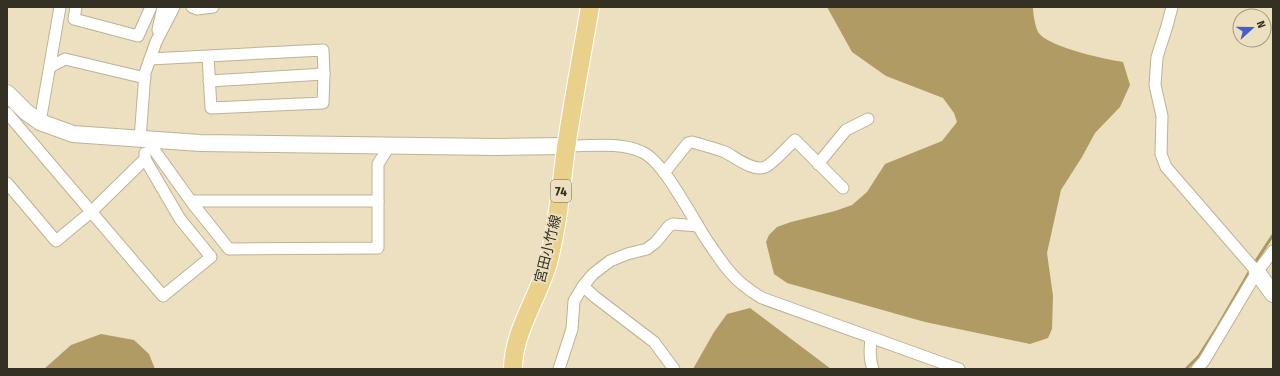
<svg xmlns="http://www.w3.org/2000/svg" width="1280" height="376" font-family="'Fira Sans Condensed','Noto Sans JP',sans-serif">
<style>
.forest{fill:#b19b64}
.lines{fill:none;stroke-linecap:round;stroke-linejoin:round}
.stream{stroke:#ac9760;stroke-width:3}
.street-casing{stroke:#beb293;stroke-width:13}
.secondary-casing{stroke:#beb293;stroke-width:18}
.primary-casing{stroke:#fff;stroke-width:20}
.street{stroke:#fff;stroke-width:11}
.secondary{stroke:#fff;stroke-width:16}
.primary{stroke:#e9d18c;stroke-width:18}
.labels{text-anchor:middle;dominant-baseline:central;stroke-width:4;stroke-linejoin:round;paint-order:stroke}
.shield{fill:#ece0c0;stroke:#6c6553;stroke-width:1}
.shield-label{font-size:13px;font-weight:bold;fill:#353024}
.street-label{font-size:14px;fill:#353024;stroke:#ece0c0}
</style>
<rect width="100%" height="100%" fill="#ece0c0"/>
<g class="forest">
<path d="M827,7H1033C1033,14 1035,25 1038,32C1047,47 1105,59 1123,62L1130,85L1120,107L1095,133L1082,157L1061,190L1047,253L1053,296L1052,329L1048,338L1030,344L925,322L787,283L774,274L766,242L769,235L777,227L791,222L835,211L852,205L867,192L885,164L942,141L957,122L954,113L943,98L886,76L852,52Z"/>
<path d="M750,308L831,369H693L714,332L727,314Z"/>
<path d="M101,334L134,340L149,354L155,369H44L71,345Z"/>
</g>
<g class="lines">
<g class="stream">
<path d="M1254,264L1273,235"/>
<path d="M1186,369L1199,356L1218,326L1251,269"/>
</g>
<g class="street-casing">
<g id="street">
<path d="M76,7L74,19L138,36L151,7"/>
<path d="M192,7L197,9L213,7"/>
<path d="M1172,7L1167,26L1157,57L1155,85L1162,116L1161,154L1166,167L1257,272"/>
<path d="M158,30L163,7"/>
<path d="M150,59L323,50L324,74L323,103L211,108L208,56"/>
<path d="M50,67L65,59L145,78"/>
<path d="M209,81L324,74"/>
<path d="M7,113L163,296L211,257L180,219L145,159"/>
<path d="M40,122L60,7"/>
<path d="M140,139L145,73L156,42L174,7"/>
<path d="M147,140L193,204L229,249L378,248V164L390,145"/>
<path d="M567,146C590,146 621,142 642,152C664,161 693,220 708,242C718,256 728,273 742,284C748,289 755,294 762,298L959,369"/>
<path d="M818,164L846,130L868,119"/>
<path d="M664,173L688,143L692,142C703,145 714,148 725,152C735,157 753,172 765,167C773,164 788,146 795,140L843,188"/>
<path d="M7,183L56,241L91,212L145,159V153"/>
<path d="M191,201H378"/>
<path d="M583,286L595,297L654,342L674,369"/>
<path d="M871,338C870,348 869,359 873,369"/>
<path d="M559,369L572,329L574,301L583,286L593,274L610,261L627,254L647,249L656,242L669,226L673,224L698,226"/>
<path d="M1197,369L1204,361L1257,272L1273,251"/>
</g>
</g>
<g class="secondary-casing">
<g id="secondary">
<path d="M7,93L26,112L40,122L73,134L200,143L496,147L567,146"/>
<path d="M1257,272L1273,294"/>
</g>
</g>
<g class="primary-casing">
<path id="primary" d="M513,369C513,332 538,298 548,263C558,225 561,186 566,148C573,101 582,54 590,7"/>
</g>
<use href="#street" class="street"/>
<use href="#secondary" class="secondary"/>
<use href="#primary" class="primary"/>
</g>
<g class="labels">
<rect class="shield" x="551" y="180" width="20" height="22" rx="3"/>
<g class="shield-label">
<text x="561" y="191">74</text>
</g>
<g class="street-label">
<text transform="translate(548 249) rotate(-76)">宮田小竹線</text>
</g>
</g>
<rect width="1280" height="376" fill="none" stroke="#353024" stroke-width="16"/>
<g transform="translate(1252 28) rotate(69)"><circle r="19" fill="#ece0c0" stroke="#a39a82"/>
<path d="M0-3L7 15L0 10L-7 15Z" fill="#425ed1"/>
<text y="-6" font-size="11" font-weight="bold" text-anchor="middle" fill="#353024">N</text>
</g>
</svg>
